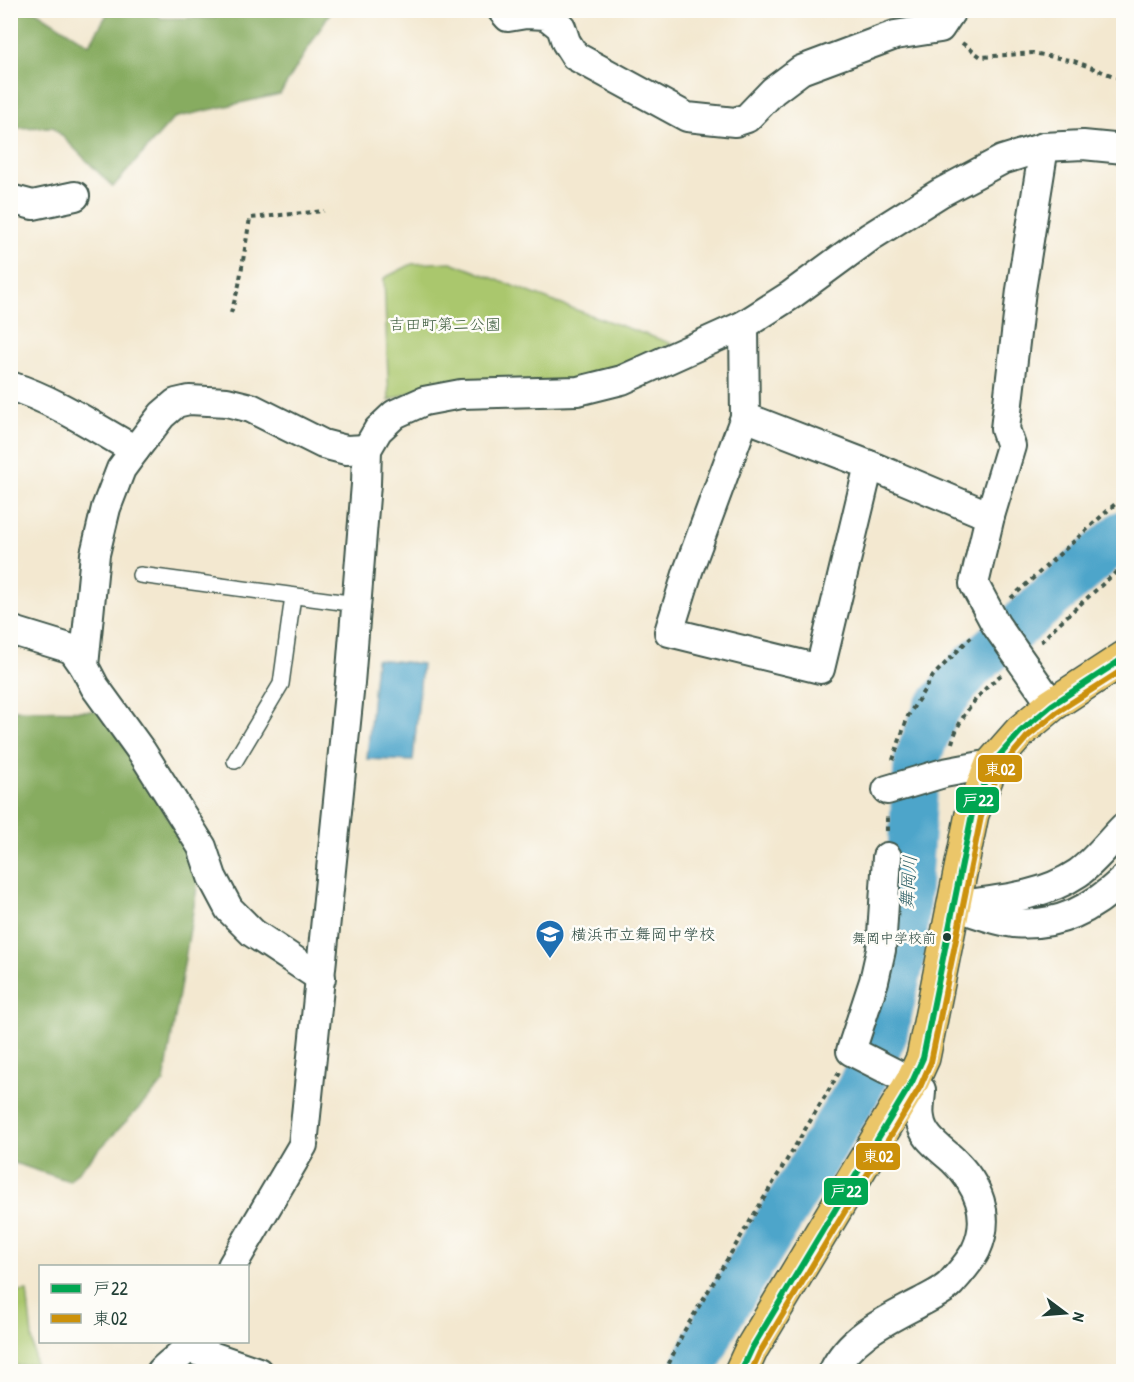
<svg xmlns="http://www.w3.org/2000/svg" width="1134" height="1382" font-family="'Patrick Hand','Klee One',sans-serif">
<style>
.green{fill:#aac76d;stroke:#648250;stroke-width:1.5}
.forest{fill:#87ac60;stroke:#53744a;stroke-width:1.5}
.water{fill:#4da5ca;stroke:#36717f;stroke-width:1.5}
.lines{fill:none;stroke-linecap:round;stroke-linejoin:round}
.river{stroke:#4da5ca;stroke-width:46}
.lane-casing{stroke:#3f574b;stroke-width:18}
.street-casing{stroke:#3f574b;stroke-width:32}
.primary-casing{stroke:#3f574b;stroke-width:36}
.path{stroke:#3f574b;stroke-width:4;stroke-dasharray:4.5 4.5;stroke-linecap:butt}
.lane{stroke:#fff;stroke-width:15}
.street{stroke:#fff;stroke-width:28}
.primary{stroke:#ebc669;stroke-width:33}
.bus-1-casing{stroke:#fdfcf7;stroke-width:10}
.bus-2-casing{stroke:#fdfcf7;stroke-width:10}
.bus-1{stroke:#00a651;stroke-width:6}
.bus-2{stroke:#cc910a;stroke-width:6}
.bus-dot{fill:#1f3d34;stroke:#fdfcf7;stroke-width:2}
.labels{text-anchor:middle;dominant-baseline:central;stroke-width:5;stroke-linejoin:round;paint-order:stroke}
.bus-label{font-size:14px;fill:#1f3d34;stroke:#fdfcf7;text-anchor:end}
.park-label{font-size:16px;fill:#426042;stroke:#fdfcf7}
.poi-label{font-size:16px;fill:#1f3d34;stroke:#fdfcf7;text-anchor:start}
.water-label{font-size:18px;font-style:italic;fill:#2f6168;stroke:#fdfcf7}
.line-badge{stroke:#fdfcf7;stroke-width:2}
.badge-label{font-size:16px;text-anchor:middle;font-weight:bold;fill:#fff}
</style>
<rect width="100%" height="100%" fill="#fdfcf7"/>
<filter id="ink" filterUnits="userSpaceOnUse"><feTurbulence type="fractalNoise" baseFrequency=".0167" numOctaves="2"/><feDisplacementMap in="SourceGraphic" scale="12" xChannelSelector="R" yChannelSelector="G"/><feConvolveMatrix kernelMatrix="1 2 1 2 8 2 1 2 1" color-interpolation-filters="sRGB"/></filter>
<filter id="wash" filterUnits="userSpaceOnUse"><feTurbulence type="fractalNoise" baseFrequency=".008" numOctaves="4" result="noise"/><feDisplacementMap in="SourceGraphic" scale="24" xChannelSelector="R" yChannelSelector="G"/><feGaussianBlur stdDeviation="1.35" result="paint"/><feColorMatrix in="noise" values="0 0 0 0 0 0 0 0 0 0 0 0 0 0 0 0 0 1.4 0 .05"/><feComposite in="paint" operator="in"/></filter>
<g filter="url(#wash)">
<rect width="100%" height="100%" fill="#f3e8d0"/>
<g class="green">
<path d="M451,262L565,306L673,344L581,382H473L426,386L389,401L384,278L412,264Z"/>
<path d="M27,1291L35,1364L11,1366V1293Z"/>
</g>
<g class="forest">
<path d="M220,11H331L280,94L174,118L113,187L53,127L11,128L10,15L14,11H36L89,45L109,11H152L161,18H215Z"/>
<path d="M11,710L103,711L200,870L164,1082L69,1181L11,1162Z"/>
</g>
<path class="water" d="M376,659L422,664L413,761L367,759Z"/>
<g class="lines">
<path class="river" d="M692,1372L716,1322L859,1089L884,1035L903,954L917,760L936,710L971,667L1124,533"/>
</g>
</g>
<g filter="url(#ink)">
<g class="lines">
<g class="lane-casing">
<g id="lane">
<path d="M140,575L356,604"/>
<path d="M235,761L281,684L293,596"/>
</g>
</g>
<g class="street-casing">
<g id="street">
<path d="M502,10L508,17L526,14L546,15L561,27L566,42L575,56L687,117L735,122L747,118L773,91L801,70L895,35L940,28L952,10"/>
<path d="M1044,147L1021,290L1005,429L1011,446L990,516L974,584L996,625L1052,705"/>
<path d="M10,199L33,205L75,196"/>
<path d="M744,325L745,417L869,465L990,516"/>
<path d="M10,386C53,399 96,428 135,450L162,415L176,403L189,400L227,402L251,408L323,444L346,450L367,449"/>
<path d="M745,417L688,571L669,632L820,669L869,465"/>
<path d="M135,450L121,469L106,508L95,554L84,666L95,687L142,752L202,847L212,877L229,909L253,933L321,978"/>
<path d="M10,630L72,649L84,666"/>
<path d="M887,790L944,773L992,764"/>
<path d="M953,906C995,900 1041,898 1078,873C1094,862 1110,841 1124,827"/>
<path d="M963,909C979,914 997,921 1014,923C1058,927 1092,909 1124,879"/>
<path d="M232,1266L303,1145L350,683L366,484L367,449L378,430L395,414L424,401L461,394L578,391L622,380L744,325L791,295L870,237L940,193L1002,160L1044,147L1083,145L1124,149"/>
<path d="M188,1348L258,1372"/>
<path d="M161,1372C170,1361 186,1354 190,1342"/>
<path d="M833,1372C850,1336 887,1320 921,1302C931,1296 943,1292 951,1283C960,1273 970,1262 976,1250C992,1216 978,1184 953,1160C940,1148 922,1137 920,1118C918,1109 921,1099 921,1090L912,1082L851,1051L874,981L881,950L887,857"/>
</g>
</g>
<g class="primary-casing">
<path id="primary" d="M741,1372L752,1348L912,1082L923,1058L972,814L992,764L1021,731L1052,705L1124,658"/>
</g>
<g class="path">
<path d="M962,43L981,57L1033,53L1074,61L1124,80"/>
<path d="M231,313L239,285L250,218L324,211"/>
<path d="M1011,598L1124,496"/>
<path d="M1041,642L1056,626L1124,565"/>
<path d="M952,743C959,717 979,692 1001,675"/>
<path d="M893,760L908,716L933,676L971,637"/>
<path d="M887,831V815"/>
<path d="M665,1372L683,1333L839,1073"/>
</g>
<use href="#lane" class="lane"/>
<use href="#street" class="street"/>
<use href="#primary" class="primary"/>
<g class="bus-1-casing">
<path id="bus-1" d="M741,1372L752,1348L912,1082L923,1058L972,814L992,764L1021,731L1052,705L1124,658"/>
</g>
<g class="bus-2-casing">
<path id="bus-2" d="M751,1372L760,1352L920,1087L931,1062L981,817L1000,769L1027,737L1057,712L1124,669"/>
</g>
<use href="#bus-1" class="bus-1"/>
<use href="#bus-2" class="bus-2"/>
</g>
</g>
<defs>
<g id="school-pin" transform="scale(1.5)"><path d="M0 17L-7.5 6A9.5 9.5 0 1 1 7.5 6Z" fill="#1f6fb2" stroke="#fdfcf7"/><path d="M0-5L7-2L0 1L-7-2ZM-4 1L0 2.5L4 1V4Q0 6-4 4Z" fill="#fff"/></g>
</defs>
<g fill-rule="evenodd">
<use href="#school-pin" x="550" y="934"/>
</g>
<circle class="bus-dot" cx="947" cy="937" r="5"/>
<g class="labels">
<g class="bus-label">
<text x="936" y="937">舞岡中学校前</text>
</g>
<g class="park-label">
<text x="445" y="324">吉田町第二公園</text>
</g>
<g class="poi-label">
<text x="571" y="934">横浜市立舞岡中学校</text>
</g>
<g class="water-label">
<text transform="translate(908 882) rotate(-86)">舞岡川</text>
</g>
</g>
<g class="line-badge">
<rect x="977" y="754" width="46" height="29" rx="6" fill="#cc910a"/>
<rect x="955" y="786" width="45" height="28" rx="6" fill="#00a651"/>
<rect x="855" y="1142" width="46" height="29" rx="6" fill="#cc910a"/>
<rect x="823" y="1177" width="46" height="29" rx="6" fill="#00a651"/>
</g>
<g class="badge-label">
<text x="1000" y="775">東02</text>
<text x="978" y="806">戸22</text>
<text x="878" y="1162">東02</text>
<text x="846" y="1197">戸22</text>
</g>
<rect width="1134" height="1382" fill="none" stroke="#fdfcf7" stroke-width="36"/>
<rect x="39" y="1265" width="210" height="78" fill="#fdfcf7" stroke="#a4b0a9" stroke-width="1.5"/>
<rect x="51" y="1284" width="30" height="9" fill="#00a651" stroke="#a4b0a9" stroke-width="1.5"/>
<text x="93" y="1295" font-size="18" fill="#1f3d34">戸22</text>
<rect x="51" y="1314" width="30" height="9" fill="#cc910a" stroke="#a4b0a9" stroke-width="1.5"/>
<text x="93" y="1325" font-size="18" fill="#1f3d34">東02</text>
<g transform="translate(1065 1313) rotate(106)" stroke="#fdfcf7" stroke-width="4.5" paint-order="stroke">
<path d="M0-4.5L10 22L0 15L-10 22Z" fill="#1f3d34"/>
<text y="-9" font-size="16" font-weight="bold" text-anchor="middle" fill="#1f3d34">N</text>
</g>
</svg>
